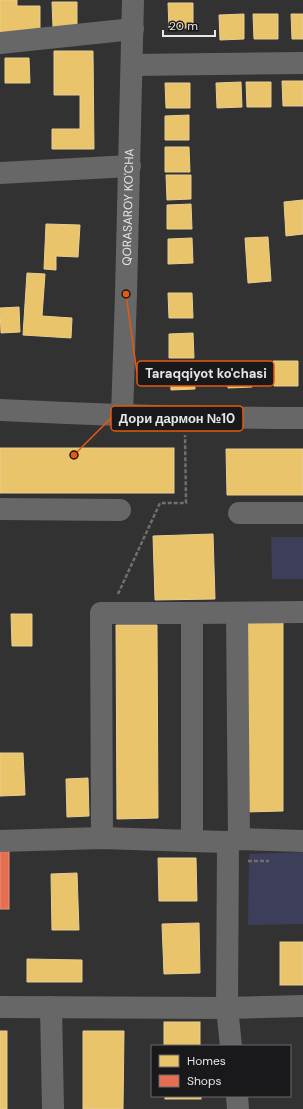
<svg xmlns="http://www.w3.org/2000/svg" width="303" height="1109" font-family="'DM Sans',sans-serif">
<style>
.green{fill:#3c3e5a}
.homes{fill:#e9c46a;stroke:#e8ce90}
.shops{fill:#e76f51;stroke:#e6937e}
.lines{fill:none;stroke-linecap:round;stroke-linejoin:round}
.path{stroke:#6f6f6f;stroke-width:2.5;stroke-dasharray:4 2;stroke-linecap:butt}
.minor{stroke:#676767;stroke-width:22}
.labels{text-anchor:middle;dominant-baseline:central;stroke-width:4;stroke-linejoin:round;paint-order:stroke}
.street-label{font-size:12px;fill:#e5e6e8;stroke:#19191b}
.leader{fill:none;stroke:#e8590c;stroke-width:1.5}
.callout-dot{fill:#e8590c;stroke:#19191b;stroke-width:1.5}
.callout{fill:#19191b;stroke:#e8590c;stroke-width:1.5}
.callout-label{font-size:13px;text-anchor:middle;font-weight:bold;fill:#e5e6e8}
</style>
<rect width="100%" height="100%" fill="#323233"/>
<g class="green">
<path d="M271,537H303V579H272Z"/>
<path d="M303,852V924L248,925L249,854Z"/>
</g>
<g class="homes">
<path d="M0,0H17V6H40V32L0,33Z"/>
<path d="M52,2H77V27H53Z"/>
<path d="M168,3H193V28H169Z"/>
<path d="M244,14V39L220,40L219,15Z"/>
<path d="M253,14H278V39H254Z"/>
<path d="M291,14H303V39H292Z"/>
<path d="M54,51H93L94,149H52V129H80V95H54Z"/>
<path d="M5,58H29L30,83H5Z"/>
<path d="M282,81H303V106H283Z"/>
<path d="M241,82L242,107L217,108L216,83Z"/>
<path d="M246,82H271V107H247Z"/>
<path d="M165,83H190V108H166Z"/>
<path d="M189,115V140H165V116Z"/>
<path d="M165,147H189L190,172H165Z"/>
<path d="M166,175H191V199L167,200Z"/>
<path d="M303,200V234L286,236L284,202Z"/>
<path d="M191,204L192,229H167V205Z"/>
<path d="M46,224L80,225L78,257L56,256V270L44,269Z"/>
<path d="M268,237L271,281L248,283L245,238Z"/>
<path d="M192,238L193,263L168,264V239Z"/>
<path d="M27,273L45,274L42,316L72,318L71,338L23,335Z"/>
<path d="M168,293H192L193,318H169Z"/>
<path d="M19,307L20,332L1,333L0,308Z"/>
<path d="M193,333L194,358H169V334Z"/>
<path d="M273,361H298V386H274Z"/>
<path d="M227,362H252V387L228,388Z"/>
<path d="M194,364L195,389L171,390L170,365Z"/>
<rect x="0" y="448" width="174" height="45"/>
<path d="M226,449H303V495H227Z"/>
<path d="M213,534L215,599L155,600L153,536Z"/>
<path d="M11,614H32V646H12Z"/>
<path d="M246,623H283V811L246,812Z"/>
<path d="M116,625H157L158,818L117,819Z"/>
<path d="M0,753H23L25,795L0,796Z"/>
<path d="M88,778L89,816L67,817L66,779Z"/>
<path d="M158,858H196L197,901H159Z"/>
<path d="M77,873L79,930H52L51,874Z"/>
<path d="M199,923L200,973L164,974L162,924Z"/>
<rect x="280" y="942" width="23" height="43"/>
<path d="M27,959L82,960V982H27Z"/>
<rect x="164" y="1022" width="36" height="24"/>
<rect x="0" y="1031" width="7" height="78"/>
<path d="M83,1031H124L123,1109H83Z"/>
<rect x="165" y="1096" width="36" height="3"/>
</g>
<rect class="shops" x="0" y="850" width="9" height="59"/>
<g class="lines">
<g class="path">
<path d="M118,594L160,503H186L185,435"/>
<path d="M248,861H269"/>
</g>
<g class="minor">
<path d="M0,43L133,29"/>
<path d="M132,65L303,63"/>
<path d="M0,173L130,166"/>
<path d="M0,410C101,415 202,418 303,418"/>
<path id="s1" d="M122,415L126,294L133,0"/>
<path d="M0,509L120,510"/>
<path d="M239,513H303"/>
<path d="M192,613V841"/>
<path d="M237,613L239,839"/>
<path d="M102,838L101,613H192L303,612"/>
<path d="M0,841L102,838L192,841L228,842"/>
<path d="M0,1007L227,1008L303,1006"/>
<path d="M51,1007L53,1109"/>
<path d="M231,1046L227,1008L228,842L239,839L303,841"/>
<path d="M237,1096L238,1109"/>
</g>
</g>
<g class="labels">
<g class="street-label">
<text stroke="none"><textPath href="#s1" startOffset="208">QORASAROY KO'CHA</textPath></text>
</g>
</g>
<path class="leader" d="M126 294L137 373M74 455L111 418"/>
<g class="callout-dot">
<circle cx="126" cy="294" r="4"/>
<circle cx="74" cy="455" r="4"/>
</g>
<g class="callout">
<rect x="137" y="361" width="137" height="25" rx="4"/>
<rect x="111" y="406" width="132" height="25" rx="4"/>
</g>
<g class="callout-label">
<text x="206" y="378">Taraqqiyot ko'chasi</text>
<text x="177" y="423">Дори дармон №10</text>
</g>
<rect x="151" y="1045" width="140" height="52" fill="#19191b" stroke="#6b6b6d"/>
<rect x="159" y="1055" width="20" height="12" fill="#e9c46a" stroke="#6b6b6d"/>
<text x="187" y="1065" font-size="12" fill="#e5e6e8">Homes</text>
<rect x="159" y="1075" width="20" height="12" fill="#e76f51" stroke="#6b6b6d"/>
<text x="187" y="1085" font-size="12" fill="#e5e6e8">Shops</text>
<path d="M163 30v6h52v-6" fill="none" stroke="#e5e6e8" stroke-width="2"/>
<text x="169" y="30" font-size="12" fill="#e5e6e8" stroke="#19191b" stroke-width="3" paint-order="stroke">20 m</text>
</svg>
